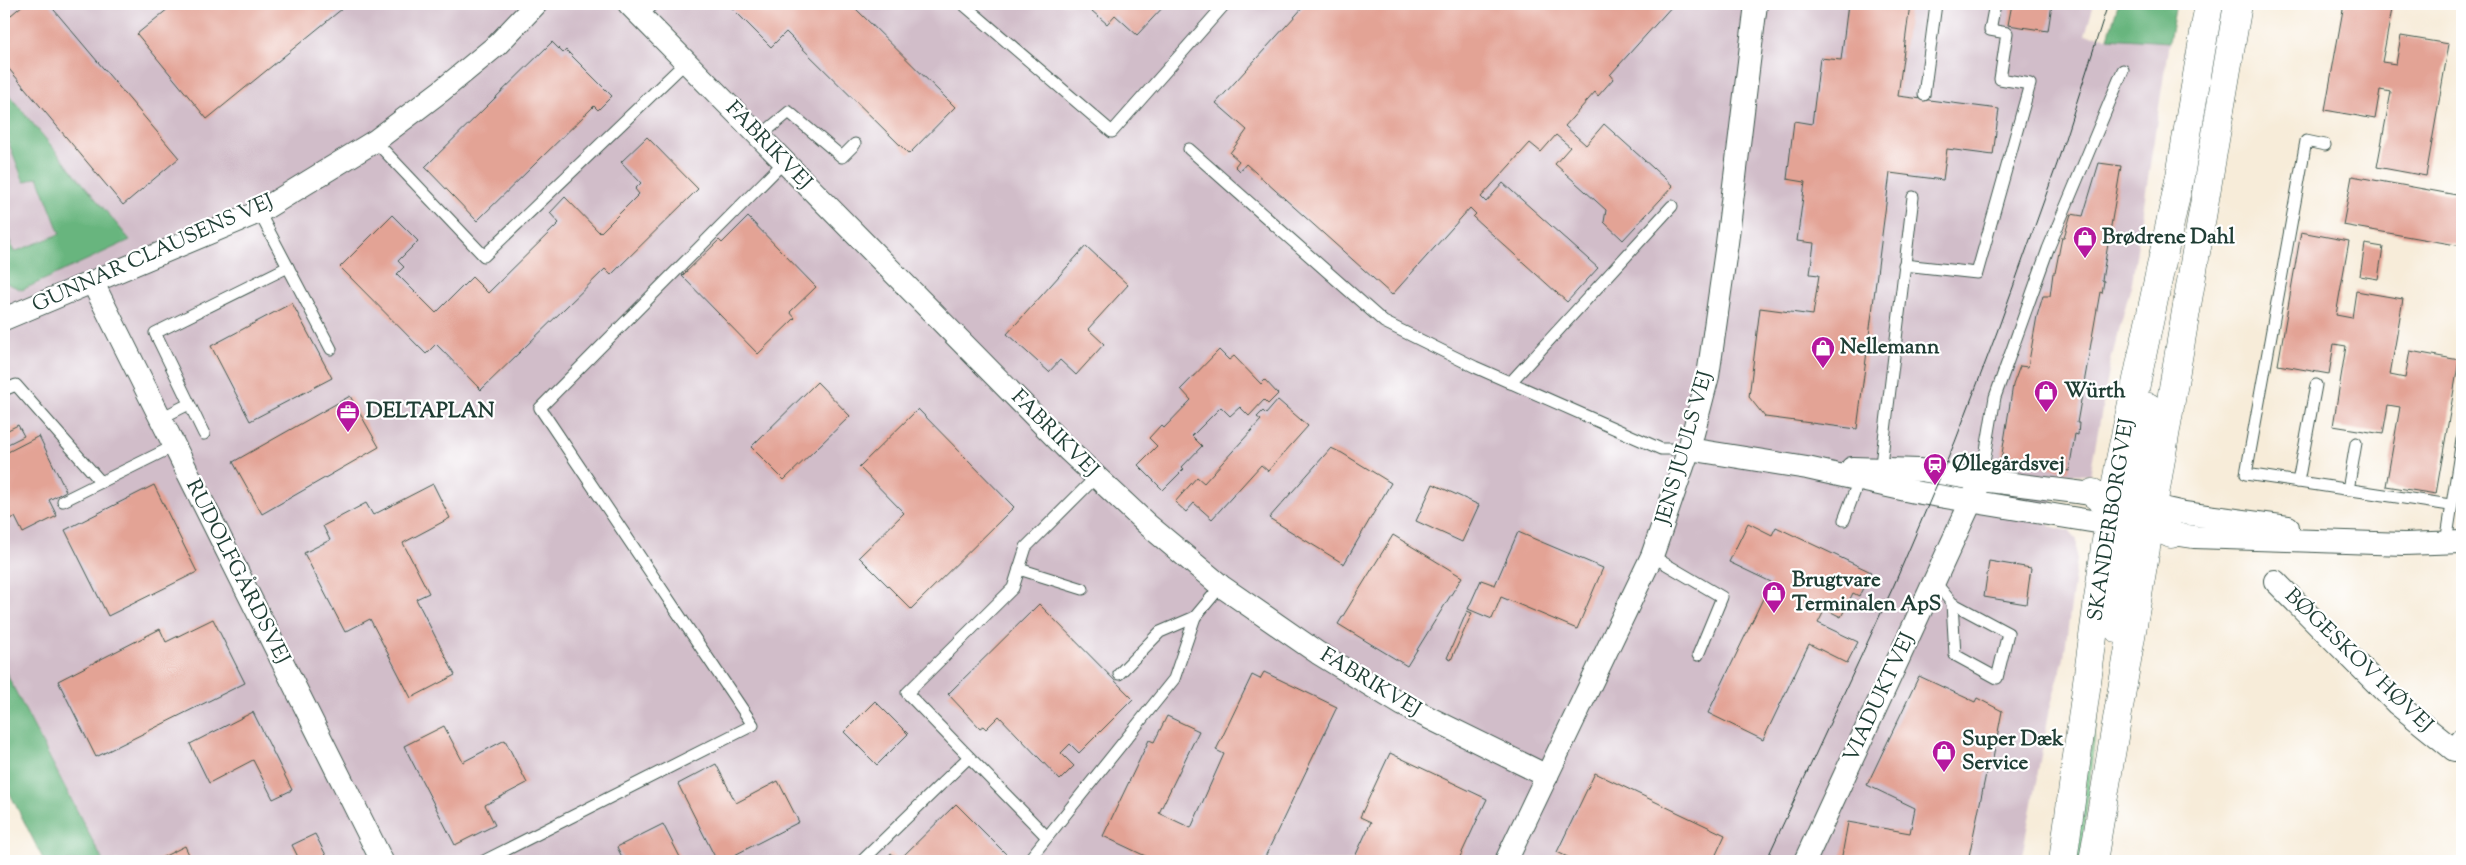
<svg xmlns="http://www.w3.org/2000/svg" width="2466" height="865" font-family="'Sorts Mill Goudy',serif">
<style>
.industrial{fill:#d1bdc9}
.green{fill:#80d395;stroke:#508864}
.forest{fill:#68b57e;stroke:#447959}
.building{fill:#e3a395}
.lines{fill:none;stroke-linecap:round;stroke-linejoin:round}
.service-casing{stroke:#3f574d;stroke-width:13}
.minor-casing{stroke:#3f574d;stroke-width:24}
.secondary-casing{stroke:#3f574d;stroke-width:29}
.service{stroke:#fff;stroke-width:11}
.minor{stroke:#fff;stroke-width:22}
.secondary{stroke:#fff;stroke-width:28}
.tram{stroke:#1f3d34;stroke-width:1}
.labels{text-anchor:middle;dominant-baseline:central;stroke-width:4.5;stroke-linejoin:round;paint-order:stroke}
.street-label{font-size:21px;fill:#1f3d34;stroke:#fff}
.poi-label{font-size:21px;font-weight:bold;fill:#1f3d34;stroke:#fff;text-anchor:start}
</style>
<rect width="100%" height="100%" fill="#fff"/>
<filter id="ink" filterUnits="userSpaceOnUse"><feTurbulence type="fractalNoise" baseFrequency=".02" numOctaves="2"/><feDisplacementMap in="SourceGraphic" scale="10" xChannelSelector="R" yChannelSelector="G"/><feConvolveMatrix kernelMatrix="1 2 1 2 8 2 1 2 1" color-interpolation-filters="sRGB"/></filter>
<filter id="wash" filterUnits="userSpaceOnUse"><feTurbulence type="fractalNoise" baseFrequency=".0096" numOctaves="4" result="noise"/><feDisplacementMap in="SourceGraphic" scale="20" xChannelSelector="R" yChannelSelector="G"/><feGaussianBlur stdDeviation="1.12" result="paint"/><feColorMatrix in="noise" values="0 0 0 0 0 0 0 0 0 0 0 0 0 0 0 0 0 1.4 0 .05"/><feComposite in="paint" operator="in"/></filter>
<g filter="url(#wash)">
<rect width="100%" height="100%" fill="#f7ecd9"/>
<path class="industrial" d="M4,4H2094L2085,35L2169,42L2132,282L2111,360L2090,475L2057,473L2049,526L2069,531L2077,540V559L2064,658L2050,708L2021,861H103L4,669Z"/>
<path class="green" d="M2101,677L2081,861H2074Z"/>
<g class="forest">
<path d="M2118,4H2176L2169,42L2108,38Z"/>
<path d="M4,89L130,240L22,290L4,282V226L14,252L60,234L38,177L24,182L4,131Z"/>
<path d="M4,669L103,861H44L4,782Z"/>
</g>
<g id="blocks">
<g class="building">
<path d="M24,4H49L179,158L123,205L4,63V21Z"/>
<path d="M174,4H348L207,119L137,34Z"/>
<path d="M728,4H851L955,107L909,154L786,32L771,47Z"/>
<path d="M1084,4H1166L1137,35L1115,15L1107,24Z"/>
<path d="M1306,4H1682L1678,8L1674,4L1610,75L1613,79L1598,96L1595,92L1565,126L1586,145L1604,124L1673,186L1623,240L1604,222L1606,210L1555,164L1570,147L1556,135L1541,152L1530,143L1481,197L1486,202L1503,183L1598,268L1567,302L1473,217L1476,214L1470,208L1392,295L1246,164L1240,171L1235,166L1239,161L1230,153L1247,130L1216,103Z"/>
<path d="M1848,4H1910L1898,96L1999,109L1993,155L1947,149L1943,180L1890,173L1857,429L1765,417L1749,397L1760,308L1813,315L1819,275L1810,274L1814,243L1797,241L1805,182L1787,179L1794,121L1812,124L1820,58L1841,60Z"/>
<path d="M2012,4H2052L2048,31L2008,25Z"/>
<path d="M2344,4H2393L2382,62L2396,64L2401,36L2449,44L2426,176L2377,167L2391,92L2380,90L2375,119L2325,110Z"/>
<path d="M552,42L563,53L566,50L612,96L598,110L594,106L477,221L425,167Z"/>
<path d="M647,137L698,189L611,275L605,269L481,390L436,344L426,354L340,267L392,215L418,241L398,261L404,267L397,274L436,313L472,277L488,293L559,223L550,213L565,197L600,233L639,194L635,189L641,183L621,162Z"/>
<path d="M2099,163L2121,166L2102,280L2104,281L2102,293L2100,292L2077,423H2079L2078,435L2075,434L2069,471L2001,460L2013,385L2020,366L2028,367L2037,316L2043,296H2050L2053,273H2055L2062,237H2064L2071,214L2083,216Z"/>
<path d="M2352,176L2462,196V246L2343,225Z"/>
<path d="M748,217L816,287L790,312L795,318L758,354L682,276L719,240L722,243Z"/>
<path d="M2301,232L2349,241L2336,315L2352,318L2356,291L2403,299L2390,375L2405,378L2410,351L2459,360L2436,494L2386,486L2400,407L2388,405L2383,434L2333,426L2346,346L2334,344L2329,374L2278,365Z"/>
<path d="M2365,244L2383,247L2378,279L2360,276Z"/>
<path d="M1086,246L1128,285L1088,329L1104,344L1076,375L1060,360L1049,372L1007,334Z"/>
<path d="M292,303L332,378L250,421L211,346Z"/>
<path d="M1219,350L1229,360L1234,356L1261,384L1265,380L1278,394L1268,404L1264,400L1249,416L1240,407L1230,416L1221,407L1192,436L1202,446L1182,467L1184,469L1163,490L1138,465L1157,446L1149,438L1161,425L1164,428L1191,400L1181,389Z"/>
<path d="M817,382L850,416L784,480L751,447Z"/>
<path d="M350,396L379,447L262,514L233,462Z"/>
<path d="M1278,400L1308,426L1268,471L1261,465L1212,519L1194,503L1186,512L1175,502L1197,477L1204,483L1261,420L1257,417L1263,411L1266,414Z"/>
<path d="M918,409L1014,507L911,609L859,557L904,513L859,467Z"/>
<path d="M18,425L24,436L4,446V432Z"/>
<path d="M39,436L66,491L49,500L57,516L23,533L15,517L4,522V454Z"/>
<path d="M1331,448L1342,453L1391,483L1344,564L1269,518Z"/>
<path d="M433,484L450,518L403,543L429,593L416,599L455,675L411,698L370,619L345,632L304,553L330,540L323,526L366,503L373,515Z"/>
<path d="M1433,484L1479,505L1462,542L1416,521Z"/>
<path d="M154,485L197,572L108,616L65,530Z"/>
<path d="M1748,523L1772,535L1776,527L1871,572L1859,596L1853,593L1841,617L1825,609L1818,623L1858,642L1847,663L1809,644L1763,740L1708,713L1771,582L1729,562Z"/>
<path d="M1518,532L1603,568L1577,629L1501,597L1492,619L1468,609L1481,580L1495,585Z"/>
<path d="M1393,535L1462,577L1407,666L1338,624Z"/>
<path d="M1989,561L2031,568L2026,604L1984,597Z"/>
<path d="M1039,604L1133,699L1079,753L1070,744L1061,753L1074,766L1060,780L999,716L986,729L983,726L980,728L948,694Z"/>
<path d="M1467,611L1472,613L1451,660L1447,658Z"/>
<path d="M213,619L245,683L96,757L58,681L160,629L166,642Z"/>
<path d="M1264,672L1337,707L1263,861H1156L1103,836L1149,740L1154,742L1167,716L1199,731L1159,813L1191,828L1224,754L1216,750L1252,675L1260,679Z"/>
<path d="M1919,676L1975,702L1977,698L2002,711L1992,764H1988L1968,861H1841L1848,822L1910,833L1915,808L1867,785Z"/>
<path d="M875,701L908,734L877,765L844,732Z"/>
<path d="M253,712L292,790L273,799L253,760L209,783L190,744Z"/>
<path d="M444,726L463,762L505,740L527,783L485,805L495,825L455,845L404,746Z"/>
<path d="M1390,753L1487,799L1458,861H1353L1371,822L1360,817Z"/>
<path d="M716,764L736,803L778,781L799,822L723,861H717L678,784Z"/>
<path d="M1595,773L1725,835L1713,861H1576L1557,852Z"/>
<path d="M956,804L1010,858L1007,861H883L891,853L899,860Z"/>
<path d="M663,824L682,861H624L617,847Z"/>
<path d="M315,834L329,861H300L292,845Z"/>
<path d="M185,846L192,861H155Z"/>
</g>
</g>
</g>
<g filter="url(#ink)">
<use href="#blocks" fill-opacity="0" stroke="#3f574d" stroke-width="1"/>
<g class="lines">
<g class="service-casing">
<g id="service">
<path d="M963,4L1112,132L1225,4"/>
<path d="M641,16L654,4"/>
<path d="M1924,95L1936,4"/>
<path d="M759,137L789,112L842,157L855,144"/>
<path d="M375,141L484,256L686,62"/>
<path d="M2325,145L2306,141L2246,474L2450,505"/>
<path d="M1189,149L1384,322L1475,367L1661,449H1689"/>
<path d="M259,212L331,349"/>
<path d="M1904,265L1977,273L2030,84L2000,79L2007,33L1990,30L1995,4"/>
<path d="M1510,383L1672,206"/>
<path d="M4,390L16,385L101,482"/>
<path d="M161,418L189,404"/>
<path d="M204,434L155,333L288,267"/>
<path d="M1880,473L1913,197"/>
<path d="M1981,480L1995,397L2048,249L2123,70"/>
<path d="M2298,482L2316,385"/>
<path d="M2348,490L2356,443"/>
<path d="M63,501L174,446"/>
<path d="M1844,520L1860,477"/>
<path d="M2446,543L2462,440"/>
<path d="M1652,556L1722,597L1698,655"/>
<path d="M1019,569L1083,589"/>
<path d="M1934,581L1952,603L2008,633L1997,678L1955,655L1952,603"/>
<path d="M1119,674L1160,632L1195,617"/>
<path d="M1047,837L907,693L1013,588L1026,547L1097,476"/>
<path d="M484,861L753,725L540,408L784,162"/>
<path d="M862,861L969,757"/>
<path d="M1028,861L1174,679L1195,617L1221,586"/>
</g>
</g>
<g class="minor-casing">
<g id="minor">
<path d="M629,4L1069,451L1148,525L1221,586L1318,653L1403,705L1547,776"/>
<path d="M93,283L382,861"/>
<path d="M4,319L259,212L375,141L441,91L497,45L536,4"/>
<path d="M1689,449L1807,468L1915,492L2109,524"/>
<path d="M1852,468L1920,470L1981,480L2108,496"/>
<path d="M2153,506L2184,513L2288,527"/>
<path d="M2154,531L2194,537L2404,544L2462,542"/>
<path d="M2275,581L2397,704L2454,750L2462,740"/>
<path d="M1506,861L1652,556L1689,449L1708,376L1727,243L1756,4"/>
<path d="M1805,861L1981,480"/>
</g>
</g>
<g class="secondary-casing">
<g id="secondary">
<path d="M2148,407L2136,502C2142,522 2152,526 2171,534"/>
<path d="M2093,493L2112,508L2123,526L2124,550L2120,585L2118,629"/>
<path d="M2063,861L2105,547L2120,460L2180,176L2209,4"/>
<path d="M2093,861L2238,4"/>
</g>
</g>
<use href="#service" class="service"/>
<use href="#minor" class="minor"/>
<use href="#secondary" class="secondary"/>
<path class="tram" d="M1766,861L1894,585L1955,442L1997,332L2057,164L2108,4"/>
</g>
</g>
<defs>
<g id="shop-pin" transform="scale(1.25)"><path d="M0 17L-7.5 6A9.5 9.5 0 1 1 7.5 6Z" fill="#b5179e" stroke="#fff"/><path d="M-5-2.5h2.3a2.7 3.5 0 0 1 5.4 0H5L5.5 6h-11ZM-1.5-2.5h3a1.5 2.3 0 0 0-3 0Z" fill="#fff"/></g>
<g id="office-pin" transform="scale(1.25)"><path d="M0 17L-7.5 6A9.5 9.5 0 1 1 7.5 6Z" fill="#b5179e" stroke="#fff"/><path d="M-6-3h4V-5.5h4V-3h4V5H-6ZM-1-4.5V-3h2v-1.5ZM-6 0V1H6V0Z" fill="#fff"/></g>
<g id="station-pin" transform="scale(1.25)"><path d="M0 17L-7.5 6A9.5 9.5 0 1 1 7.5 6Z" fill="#b5179e" stroke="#fff"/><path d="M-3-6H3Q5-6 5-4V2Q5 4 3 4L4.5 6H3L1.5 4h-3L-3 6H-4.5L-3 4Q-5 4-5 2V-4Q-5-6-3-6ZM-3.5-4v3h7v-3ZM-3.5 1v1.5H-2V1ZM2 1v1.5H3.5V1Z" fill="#fff"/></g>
</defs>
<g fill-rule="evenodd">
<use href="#shop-pin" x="2085" y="238"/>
<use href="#shop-pin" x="1823" y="348"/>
<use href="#shop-pin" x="2046" y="392"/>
<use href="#office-pin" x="348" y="412"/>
<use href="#station-pin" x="1935" y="465"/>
<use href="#shop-pin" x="1774" y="593"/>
<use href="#shop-pin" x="1944" y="752"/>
</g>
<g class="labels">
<g class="street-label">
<text transform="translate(768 146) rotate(46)">FABRIKVEJ</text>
<text transform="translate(153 254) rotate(-24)">GUNNAR CLAUSENS VEJ</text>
<text transform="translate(1054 434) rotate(45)">FABRIKVEJ</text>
<text transform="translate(1685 448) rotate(-74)">JENS JUULS VEJ</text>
<text transform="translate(2112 520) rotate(-81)">SKANDERBORGVEJ</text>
<text transform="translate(237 572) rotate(63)">RUDOLFGÅRDSVEJ</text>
<text transform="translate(2358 661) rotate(44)">BØGESKOV HØVEJ</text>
<text transform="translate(1370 683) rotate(31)">FABRIKVEJ</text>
<text transform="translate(1880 698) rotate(-65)">VIADUKTVEJ</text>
</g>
<g class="poi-label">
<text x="2102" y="238">Brødrene Dahl</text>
<text x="1840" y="348">Nellemann</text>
<text x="2064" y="392">Würth</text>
<text x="366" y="412">DELTAPLAN</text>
<text x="1952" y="465">Øllegårdsvej</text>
<text x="1792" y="581">Brugtvare<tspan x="1792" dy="24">Terminalen ApS</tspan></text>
<text x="1962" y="740">Super Dæk<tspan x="1962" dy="24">Service</tspan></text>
</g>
</g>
<rect width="2466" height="865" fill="none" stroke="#fff" stroke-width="20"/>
</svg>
